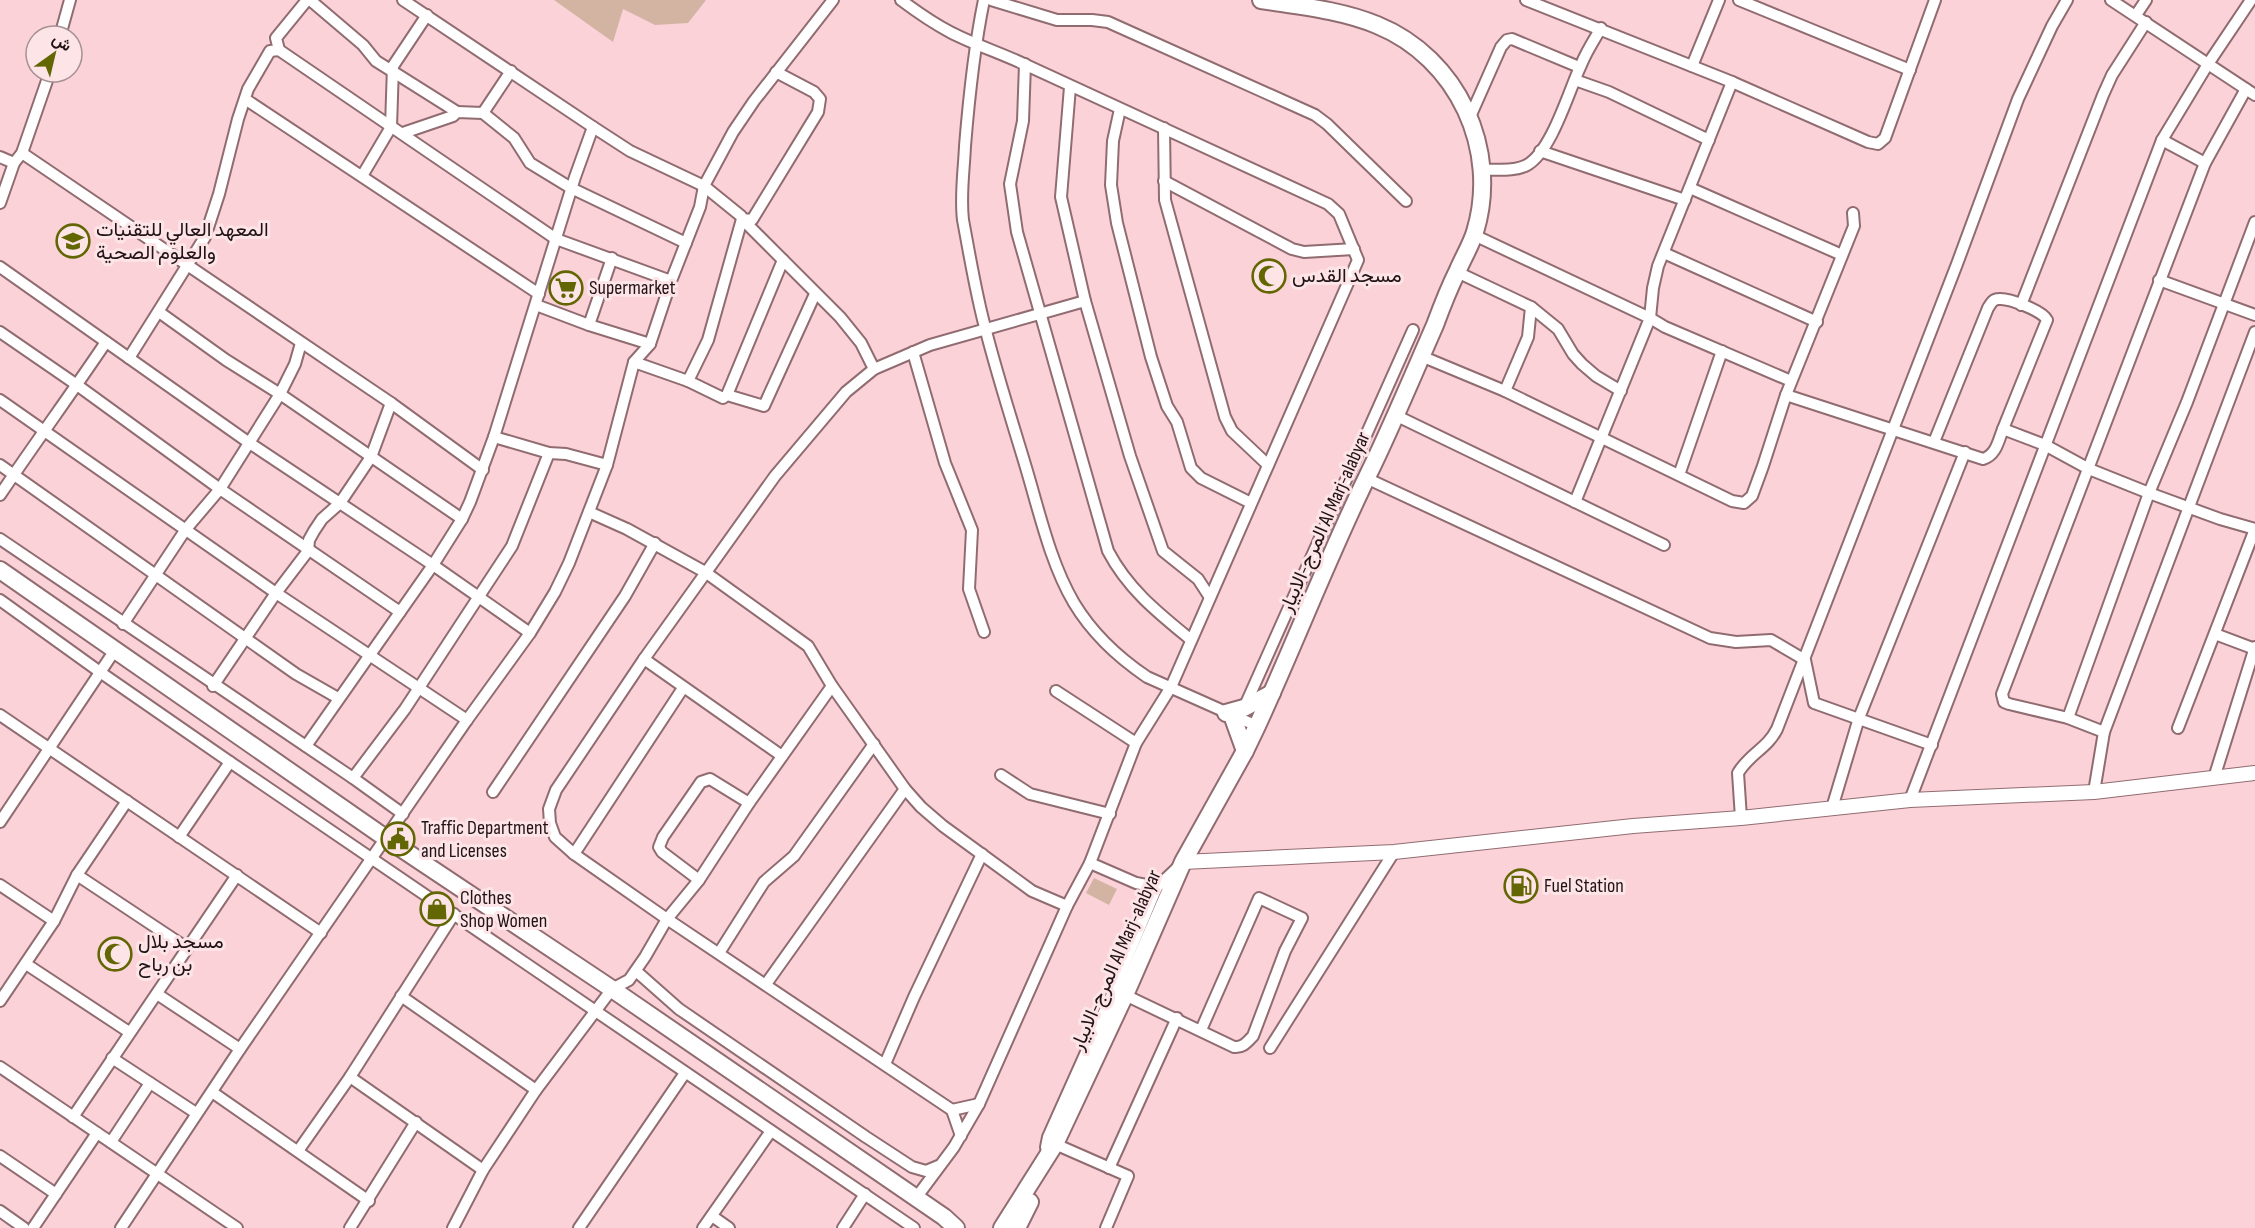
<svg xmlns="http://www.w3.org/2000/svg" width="2255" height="1228" font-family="'Sofia Sans Condensed',Vazirmatn,sans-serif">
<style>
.green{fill:#d3b4a3}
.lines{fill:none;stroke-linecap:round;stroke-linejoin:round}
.minor-casing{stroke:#906c71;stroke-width:14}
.tertiary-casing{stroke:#906c71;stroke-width:16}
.primary-casing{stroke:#906c71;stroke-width:20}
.minor{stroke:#fff;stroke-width:10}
.tertiary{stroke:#fff;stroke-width:14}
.primary{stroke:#fff;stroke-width:16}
.labels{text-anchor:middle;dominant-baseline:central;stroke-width:6;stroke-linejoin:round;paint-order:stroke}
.poi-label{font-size:20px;fill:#201215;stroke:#fde4e7;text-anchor:start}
.street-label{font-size:20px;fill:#201215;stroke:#fde4e7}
</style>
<rect width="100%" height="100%" fill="#fbd2d8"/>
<g class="green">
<path d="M554,0H706L688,23L655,25L623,9L613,42Z"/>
<path d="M1094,878L1117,889L1109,905L1086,893Z"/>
</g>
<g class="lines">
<g class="minor-casing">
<g id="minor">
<path d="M310,0L363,45L376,61L457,112"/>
<path d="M403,0L593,127L630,151L704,186L741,216L742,219L840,317L861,343L874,369"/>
<path d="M901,0C917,12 933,23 950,32C975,45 1001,53 1026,65C1126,112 1228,157 1328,204L1339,214L1358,260L1171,687L1136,743L1090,863L1067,906L979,1104L954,1147L916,1198"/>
<path d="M984,0C974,48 969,97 965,146C964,171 960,195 963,220C970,257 976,295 986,331C998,378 1013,424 1027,471C1040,515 1051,564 1074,603C1092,633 1119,658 1147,677L1257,726"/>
<path d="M991,0L1057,20H1092L1108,22L1315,115L1327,124L1406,201"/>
<path d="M1526,0L1732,82L1868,142L1878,144L1885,138L1935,0"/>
<path d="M1739,0L1910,70"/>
<path d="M2111,0L2255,95"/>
<path d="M2136,15L2146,0"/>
<path d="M60,36L70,0"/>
<path d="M279,50L556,239L671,281"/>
<path d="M1025,64L1023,121L1010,184L1017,232L1108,551C1128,589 1157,612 1190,639"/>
<path d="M1692,66L1719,0"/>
<path d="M1575,80L1609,92L1709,140"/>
<path d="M1070,87L1061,197L1085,301L1130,456L1163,551L1198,579L1209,596"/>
<path d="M245,99L539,294"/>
<path d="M1120,109L1113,141L1111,185L1117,223L1151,357L1167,406L1177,422L1191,468L1201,478L1251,503"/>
<path d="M483,113L514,138L530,163L571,188L686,243"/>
<path d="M1470,117L1501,47L1507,40L1512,39L1579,67"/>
<path d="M1164,128L1165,200L1225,417L1232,431L1268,465"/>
<path d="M403,133L453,116L457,112L483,113L511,71"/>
<path d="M2162,140L2205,163"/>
<path d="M1540,151L1685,200"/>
<path d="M22,153L391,403L483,470"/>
<path d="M0,157L14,163"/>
<path d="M1481,170C1495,169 1514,172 1527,165C1552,151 1569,90 1581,65C1586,52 1594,40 1601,28"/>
<path d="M362,176L391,127L393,66L427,15"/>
<path d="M1164,181L1292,249L1304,252L1354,249"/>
<path d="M1690,188L1842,255"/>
<path d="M0,203L14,163L22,153L50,72"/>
<path d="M1474,235L1650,318L1665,327L1791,381"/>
<path d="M1664,253L1817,322"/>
<path d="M0,267L248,442L433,565L530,633"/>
<path d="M1457,272L1531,307L1528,337L1505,391"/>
<path d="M2159,280L2255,315"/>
<path d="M536,305L589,325L650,344"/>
<path d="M2021,305L2103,95L2112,75L2146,22"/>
<path d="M1531,307L1558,329L1573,354L1582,364L1596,376L1621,391"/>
<path d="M159,312L226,360L280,394L462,519"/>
<path d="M589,325L612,258"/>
<path d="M0,332L77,385L220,489L400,612"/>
<path d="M913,352L945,463L972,530L969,589L984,632"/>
<path d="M1421,356L1505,391L1732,501L1744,503L1752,496L1763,466L1786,395L1854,226L1853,213"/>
<path d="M129,358L205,237L219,194L238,119L248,89L270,51L279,50L276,38L307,0"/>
<path d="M634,362L688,381L708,340L742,219L752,220L818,112L820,99L814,92L776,72"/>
<path d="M688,381L723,398L727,395L764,406L815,294"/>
<path d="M727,395L783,260"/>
<path d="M1786,395L1983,459C1996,455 1998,442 2003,429L2045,445L2089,469L2149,493L2220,519L2255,529"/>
<path d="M0,400L276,593L467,720"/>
<path d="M1397,416L1664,545"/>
<path d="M494,437L549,453L566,454L607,465"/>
<path d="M1934,442L1988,308C1991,303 1993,299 1999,299C2009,298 2043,311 2047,320L2003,429"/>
<path d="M0,465L296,674L338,698"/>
<path d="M1679,475L1722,351"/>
<path d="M1366,478L1710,638L1736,642L1771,640L1805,660L1814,703L1932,745"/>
<path d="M0,495C35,443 71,394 106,342"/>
<path d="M1575,502L1650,318L1653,288L1658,266L1732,82"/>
<path d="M589,512L627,529L705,572L808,646L832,686L905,789L921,807L943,826L1032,891L1067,906"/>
<path d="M0,539L353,778L403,814"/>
<path d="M0,600L100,672L230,762L914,1228"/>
<path d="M123,624L186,529L220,489L280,394L295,364L301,343"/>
<path d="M2215,634L2255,649"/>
<path d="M644,659L782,756"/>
<path d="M213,686L276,593L308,551L309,540L314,531L322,519L340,503L371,457L391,403"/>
<path d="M1056,691L1136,743"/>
<path d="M1244,708L1413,330"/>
<path d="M0,715L321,933"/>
<path d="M2068,718L2149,493L2187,402L2255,222"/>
<path d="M2178,728L2255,529"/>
<path d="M2104,732L2068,718L2009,704L2004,702L2002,694L2205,163L2246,89"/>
<path d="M306,746L433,565L462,519L470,502L494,437L575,177L593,127"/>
<path d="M1001,775L1030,794L1110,814"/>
<path d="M353,778L405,709L512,546L549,453"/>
<path d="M2214,778L2255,647"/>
<path d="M493,792L625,596L655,543"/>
<path d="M2094,792L2104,732L2255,332"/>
<path d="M1910,800L2162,140L2208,64L2251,0"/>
<path d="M1832,808L1859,718L1965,452"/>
<path d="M1741,818L1738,773C1750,753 1767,749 1777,729L1957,264L2018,99L2052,26L2067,0"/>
<path d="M0,822L115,650"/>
<path d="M179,837L230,762"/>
<path d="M574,854L683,688"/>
<path d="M1090,863L1136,883L1157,887L1177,868"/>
<path d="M77,875L187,948"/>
<path d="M699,880L662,852L659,847L663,837L701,782L710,779L749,803"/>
<path d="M0,885L54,921"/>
<path d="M719,953L764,882L794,856L874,744"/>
<path d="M26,964L129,1032"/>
<path d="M636,971L679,1009L866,1137L912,1167L926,1171L938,1166"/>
<path d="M766,984L905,789"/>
<path d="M157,994L240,1049"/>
<path d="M1125,995L1234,1047C1243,1048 1247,1042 1253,1036L1285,951L1302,918L1259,898L1201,1030"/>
<path d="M401,996L536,1090"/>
<path d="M0,1001L54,921L77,875L127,801"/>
<path d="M1270,1048L1394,852"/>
<path d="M112,1058L196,1113"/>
<path d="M885,1064L914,997L982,854"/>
<path d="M0,1067L237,1228"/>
<path d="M350,1077L483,1170"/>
<path d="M212,1092L369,1201"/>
<path d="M979,1104L952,1110L667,919L574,854L555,837L550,823L549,809L556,790L644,659L775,476L846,392L874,369L930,345L1085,301"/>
<path d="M952,1110L961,1136"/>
<path d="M73,1117L237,875"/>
<path d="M111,1142L150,1083"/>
<path d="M1055,1144L1128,1176L1106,1228"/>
<path d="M298,1151L350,1077L454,914"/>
<path d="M0,1156L56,1194"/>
<path d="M1048,1156L1046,1147L1048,1137L1113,992L1157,887"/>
<path d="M1109,1168L1177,1018"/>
<path d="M0,1211L24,1228"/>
<path d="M712,1216L729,1228"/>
<path d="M33,1228L97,1133"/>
<path d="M121,1228L240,1049L467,720L530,633L555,592L569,563L607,465L634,362L650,344L671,281L700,207L704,186L733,132L754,101L833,0"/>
<path d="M350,1228L416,1122"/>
<path d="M453,1228L483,1170L536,1090L612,989L629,980L645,957L667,919L699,880L749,803L832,686"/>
<path d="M579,1228L685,1073"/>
<path d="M703,1228L771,1131"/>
<path d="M843,1228L865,1194"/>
</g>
</g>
<g class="tertiary-casing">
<path id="tertiary" d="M1183,862L1394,852L1633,826L1741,818L1910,800L2094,792L2255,773"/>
</g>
<g class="primary-casing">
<g id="primary">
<path d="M0,570L387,839L612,989L944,1217L956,1228"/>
<path d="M1226,713L1244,708L1272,693"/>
<path d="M1232,715L1245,751"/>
<path d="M1002,1228L1055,1144L1125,995L1183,862L1245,751L1257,726C1295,643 1328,557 1368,475C1392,426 1413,375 1435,325C1442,306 1449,288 1458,270C1463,258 1471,245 1475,232C1500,150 1458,58 1377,25C1341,10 1299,6 1261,0"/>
<path d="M1017,1228L1030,1202"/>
</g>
</g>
<use href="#minor" class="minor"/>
<use href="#tertiary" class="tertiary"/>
<use href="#primary" class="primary"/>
</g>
<defs>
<g id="school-ring" transform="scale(1.725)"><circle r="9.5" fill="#fde4e7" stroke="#626603" stroke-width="1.5"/><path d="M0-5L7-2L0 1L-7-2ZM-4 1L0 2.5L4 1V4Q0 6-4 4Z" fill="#626603"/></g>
<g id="mosque-ring" transform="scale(1.725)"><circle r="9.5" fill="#fde4e7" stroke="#626603" stroke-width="1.5"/><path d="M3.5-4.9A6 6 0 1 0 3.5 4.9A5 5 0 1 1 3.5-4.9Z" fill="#626603"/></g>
<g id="supermarket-ring" transform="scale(1.725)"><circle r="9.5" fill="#fde4e7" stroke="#626603" stroke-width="1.5"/><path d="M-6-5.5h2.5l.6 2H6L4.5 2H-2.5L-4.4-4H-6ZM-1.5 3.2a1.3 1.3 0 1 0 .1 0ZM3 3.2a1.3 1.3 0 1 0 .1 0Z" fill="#626603"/></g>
<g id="civic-ring" transform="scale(1.725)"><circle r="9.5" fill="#fde4e7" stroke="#626603" stroke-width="1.5"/><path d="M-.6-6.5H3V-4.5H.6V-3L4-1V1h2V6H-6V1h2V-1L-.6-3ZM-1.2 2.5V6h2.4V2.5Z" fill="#626603"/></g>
<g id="fuel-ring" transform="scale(1.725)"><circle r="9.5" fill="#fde4e7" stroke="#626603" stroke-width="1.5"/><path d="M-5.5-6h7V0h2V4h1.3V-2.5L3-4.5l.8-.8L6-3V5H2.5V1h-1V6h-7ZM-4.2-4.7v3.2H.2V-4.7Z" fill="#626603"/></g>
<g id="shop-ring" transform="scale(1.725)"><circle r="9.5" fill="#fde4e7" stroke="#626603" stroke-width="1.5"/><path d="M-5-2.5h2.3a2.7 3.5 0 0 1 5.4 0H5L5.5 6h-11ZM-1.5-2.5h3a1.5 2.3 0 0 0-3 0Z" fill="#626603"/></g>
</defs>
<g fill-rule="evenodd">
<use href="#school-ring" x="73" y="241"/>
<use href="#mosque-ring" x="1269" y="276"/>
<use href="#supermarket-ring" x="566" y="288"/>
<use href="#civic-ring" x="398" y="839"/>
<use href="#fuel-ring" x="1521" y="886"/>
<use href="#shop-ring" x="437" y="909"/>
<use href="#mosque-ring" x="115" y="954"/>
</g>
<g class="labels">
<g class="poi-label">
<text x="96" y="230">المعهد العالي للتقنيات<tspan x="96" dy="23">والعلوم الصحية</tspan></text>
<text x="1292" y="276">مسجد القدس</text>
<text x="589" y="288">Supermarket</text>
<text x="421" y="828">Traffic Department<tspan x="421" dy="23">and Licenses</tspan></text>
<text x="1544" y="886">Fuel Station</text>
<text x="460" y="898">Clothes<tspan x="460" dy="23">Shop Women</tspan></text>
<text x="138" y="942">مسجد بلال<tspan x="138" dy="23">بن رباح</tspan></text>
</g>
<g class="street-label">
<text transform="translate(1325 522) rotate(-66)">المرج-الابيار Al Marj-alabyar</text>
<text transform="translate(1116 960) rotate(-66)">المرج-الابيار Al Marj-alabyar</text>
</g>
</g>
<g transform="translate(54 54) rotate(34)"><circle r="28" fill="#fde4e7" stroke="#a59093" stroke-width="1.5"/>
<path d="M0-4.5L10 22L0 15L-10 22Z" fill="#626603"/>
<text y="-9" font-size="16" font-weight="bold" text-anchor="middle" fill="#201215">ش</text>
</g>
</svg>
